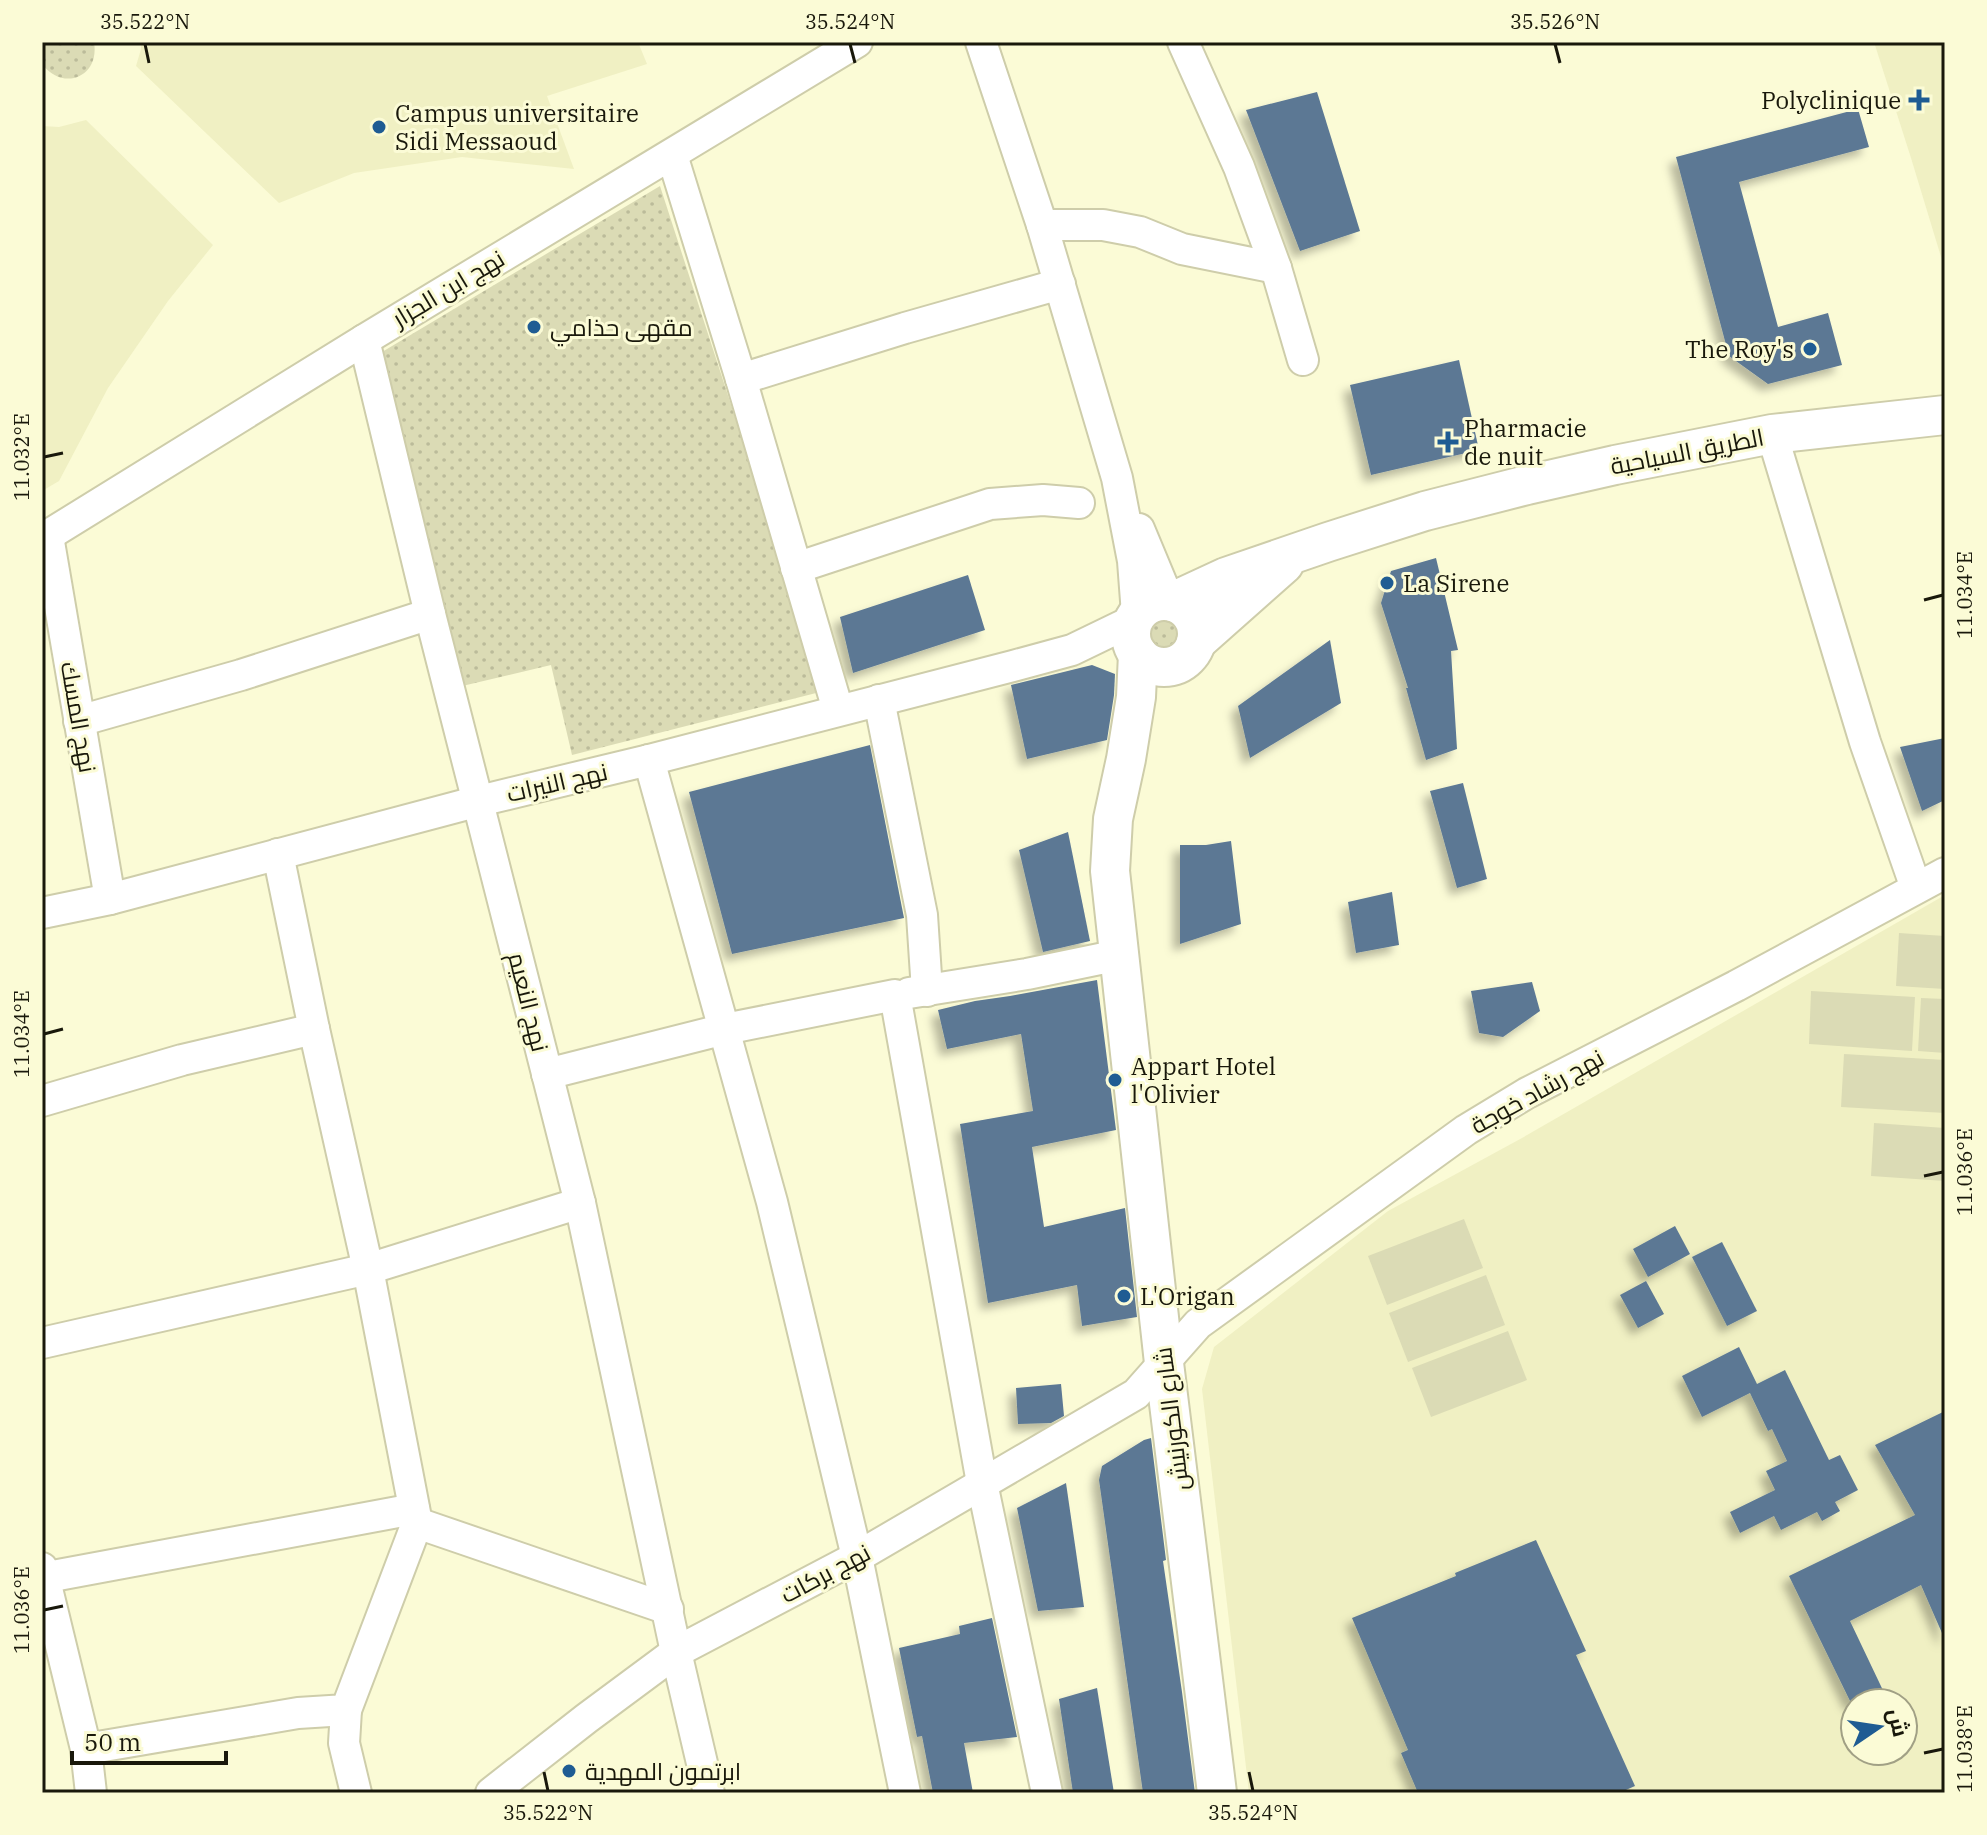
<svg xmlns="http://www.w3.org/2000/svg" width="1987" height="1835" font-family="'IBM Plex Serif',Cairo,serif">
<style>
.built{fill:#f0f0c3;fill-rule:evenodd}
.grass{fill:url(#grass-dots)}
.garden{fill:#dbdbb5}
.building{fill:#5c7894;filter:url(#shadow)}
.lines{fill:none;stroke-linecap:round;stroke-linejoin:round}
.minor-casing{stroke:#cecdaa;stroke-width:34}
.major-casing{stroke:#cecdaa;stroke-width:42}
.minor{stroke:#fff;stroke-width:30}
.major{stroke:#fff;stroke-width:38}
.ticks{fill:none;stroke:#19180b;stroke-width:3}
.poi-dot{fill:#1f5c93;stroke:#fbfbd6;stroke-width:3}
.labels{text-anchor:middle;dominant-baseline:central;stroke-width:6;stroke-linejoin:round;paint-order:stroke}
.poi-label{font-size:24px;fill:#19180b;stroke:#fbfbd6;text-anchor:start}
.street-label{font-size:24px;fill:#19180b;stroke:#fbfbd6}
.neatline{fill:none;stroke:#19180b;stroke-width:3}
.ticks-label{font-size:20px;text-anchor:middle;fill:#19180b}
</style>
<defs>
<pattern id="grass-dots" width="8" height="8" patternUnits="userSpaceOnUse" patternTransform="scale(2)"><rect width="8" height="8" fill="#dbdbb5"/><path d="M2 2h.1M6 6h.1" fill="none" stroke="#bbbb9a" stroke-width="1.8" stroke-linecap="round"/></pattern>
<filter id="shadow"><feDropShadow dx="-7" dy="7" stdDeviation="4" flood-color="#0004"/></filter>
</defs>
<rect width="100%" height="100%" fill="#fbfbd6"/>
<g class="built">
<path d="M141,42H638L647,64L547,96L574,169L462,157L354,173L279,203L136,66L141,49Z"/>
<path d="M1874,42H1945V270L1911,158Z"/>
<path d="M86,120L213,245L168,301L108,388L59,481L42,491V126L59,127Z"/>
<path d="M1945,895V1793H1249L1202,1389L1214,1347L1388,1211L1522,1138ZM1855,1703H1903V1751H1855Z"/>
</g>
<g class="grass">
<path d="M42,42H94C100,77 63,92 42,64Z"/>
<path d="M660,186L824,691L572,755L551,665L458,687L382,352Z"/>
<path d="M1160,610L1181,617L1185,627L1179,648C1149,668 1127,624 1160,610Z"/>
</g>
<g class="garden">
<path d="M1899,933L1945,936V989L1896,986Z"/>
<path d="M1811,991L1915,997L1912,1051L1809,1044Z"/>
<path d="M1921,998L1945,999V1053L1918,1051Z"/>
<path d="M1844,1054L1945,1060V1113L1841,1107Z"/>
<path d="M1874,1123L1945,1128V1181L1871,1176Z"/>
<path d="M1464,1219L1483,1268L1387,1305L1368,1256Z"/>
<path d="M1486,1275L1505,1325L1408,1362L1389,1313Z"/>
<path d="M1508,1331L1527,1380L1431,1417L1412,1368Z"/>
</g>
<g class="building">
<path d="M1317,92L1360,231L1300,251L1246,110Z"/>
<path d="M1858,109L1869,147L1739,182L1778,327L1828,313L1842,365L1768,384L1729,356L1676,157Z"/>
<path d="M1459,360L1479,450L1371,475L1350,385Z"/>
<path d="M1436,558L1458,650L1451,651L1457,749L1426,760L1406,688H1408L1381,603L1391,571Z"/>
<path d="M968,575L985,630L853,673L840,617Z"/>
<path d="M1330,640L1341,703L1250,758L1238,706Z"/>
<path d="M1092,665L1115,674L1114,695L1107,740L1027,759L1011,685Z"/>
<path d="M1945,738V800L1922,811L1900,747Z"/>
<path d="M870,745L904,918L732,954L689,792Z"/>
<path d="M1463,783L1487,879L1457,888L1430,791Z"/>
<path d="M1068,832L1090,941L1043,952L1019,850Z"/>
<path d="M1231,841L1241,924L1180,944V845H1206Z"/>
<path d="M1392,892L1399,945L1356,953L1348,902Z"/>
<path d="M1097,980L1116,1130L1032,1147L1044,1227L1125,1208L1137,1317L1082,1326L1077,1285L988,1303L960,1124L1033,1111L1021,1034L947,1049L938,1010L975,1001L1010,996Z"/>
<path d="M1532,982L1540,1011L1503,1037L1479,1033L1471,991Z"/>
<path d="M1675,1226L1690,1254L1648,1277L1633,1249Z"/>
<path d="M1722,1242L1757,1311L1727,1326L1692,1257Z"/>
<path d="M1646,1281L1664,1314L1638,1328L1620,1295Z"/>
<path d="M1739,1347L1757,1384L1785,1370L1829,1460L1840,1455L1858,1490L1835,1502L1840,1511L1822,1521L1817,1512L1781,1530L1774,1516L1740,1533L1730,1512L1775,1490L1766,1471L1787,1461L1772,1429L1768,1431L1750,1393L1702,1417L1682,1376Z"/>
<path d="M1061,1384L1064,1416L1051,1423L1018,1424L1016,1388Z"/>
<path d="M1945,1411V1640L1921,1585L1850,1621L1889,1703H1851L1789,1576L1915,1515L1875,1445Z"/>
<path d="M1151,1438L1166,1560L1163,1561L1182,1692L1195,1793H1143L1099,1480L1102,1466L1144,1440Z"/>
<path d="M1066,1483L1084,1607L1038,1611L1017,1508Z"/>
<path d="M1536,1540L1586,1651L1576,1655L1635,1786L1619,1793H1418L1401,1753L1408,1750L1352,1618L1456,1576L1455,1573Z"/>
<path d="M992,1618L1017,1737L964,1743L973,1793H933L922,1736L917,1737L899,1648L960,1634L959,1626Z"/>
<path d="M1097,1688L1114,1793H1073L1059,1699Z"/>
</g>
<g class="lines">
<g class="minor-casing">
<g id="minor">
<path d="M981,42L1042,225L1117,478L1133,561L1137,614"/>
<path d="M1183,42L1239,167L1276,268L1303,360"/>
<path d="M672,155L741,379L838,710"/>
<path d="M1042,225H1103L1140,232L1182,249L1276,268"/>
<path d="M364,340L430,614L580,1203L676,1652L709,1793"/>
<path d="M741,379L905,328L1060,284"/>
<path d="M1772,434L1865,742L1916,888"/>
<path d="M1139,529L1169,601"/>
<path d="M48,536L110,899"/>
<path d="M42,539L364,340L857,42"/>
<path d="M796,568L990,504L1043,500L1079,503"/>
<path d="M879,700L922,915L927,991"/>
<path d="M79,721L241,675L430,614"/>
<path d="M649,760L772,1202L857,1557L905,1793"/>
<path d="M42,913L110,899L479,801L649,760L1013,666L1072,650L1134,620"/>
<path d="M909,993L1027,974L1119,955"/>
<path d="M547,1074L725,1029L895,995L982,1483L1047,1793"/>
<path d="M42,1101L182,1060L314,1029"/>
<path d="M42,1343L368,1269L580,1203"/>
<path d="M417,1523L668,1609"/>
<path d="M42,1568L86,1749L91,1793"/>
<path d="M42,1578L414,1509"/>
<path d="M346,1710L344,1743L356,1793"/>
<path d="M86,1749L298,1713L346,1710L417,1523L368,1269L314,1029L278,854"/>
<path d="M491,1793L587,1718L676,1652L857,1557L1136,1394L1198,1324L1466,1130L1527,1093L1736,986L1945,873"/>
</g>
</g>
<g class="major-casing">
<g id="major">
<circle cx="1164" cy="634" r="33"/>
<path d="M1172,602L1226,577L1328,542L1425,511L1527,485L1615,465L1772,434L1945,415"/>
<path d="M1196,642L1284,564"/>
<path d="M1138,654L1136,697L1126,759L1113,819L1110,871L1164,1363L1217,1793"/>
</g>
</g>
<use href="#minor" class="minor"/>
<use href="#major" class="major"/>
</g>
<path class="ticks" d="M145,44L149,63M850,44L855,63M1555,44L1560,63M44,457L63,453M1924,600L1943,595M44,1034L63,1029M1924,1176L1943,1172M44,1610L63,1606M1924,1753L1943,1749M544,1772L548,1791M1249,1772L1253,1791"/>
<g class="poi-dot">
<path d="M1915 88h8v8h8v8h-8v8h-8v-8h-8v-8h8z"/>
<circle cx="379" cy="127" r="8"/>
<circle cx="534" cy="327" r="8"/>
<circle cx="1810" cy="349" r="8"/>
<path d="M1444 430h8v8h8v8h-8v8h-8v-8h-8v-8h8z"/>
<circle cx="1387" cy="583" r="8"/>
<circle cx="1115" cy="1080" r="8"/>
<circle cx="1124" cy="1296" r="8"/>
<circle cx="569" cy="1771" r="8"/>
</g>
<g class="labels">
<g class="poi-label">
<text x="1901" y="100" text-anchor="end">Polyclinique</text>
<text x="395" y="113">Campus universitaire<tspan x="395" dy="28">Sidi Messaoud</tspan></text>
<text x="550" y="327">مقهى حذامي</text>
<text x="1794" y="349" text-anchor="end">The Roy's</text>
<text x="1464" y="428">Pharmacie<tspan x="1464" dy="28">de nuit</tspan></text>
<text x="1403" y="583">La Sirene</text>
<text x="1131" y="1066">Appart Hotel<tspan x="1131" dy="28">l'Olivier</tspan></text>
<text x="1140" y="1296">L'Origan</text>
<text x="585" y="1771">ابرتمون المهدية</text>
</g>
<g class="street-label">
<text transform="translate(448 288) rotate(-31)">نهج ابن الجزار</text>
<text transform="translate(1687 451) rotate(-11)">الطريق السياحية</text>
<text transform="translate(79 717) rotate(80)">نهج المسك</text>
<text transform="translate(557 782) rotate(-13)">نهج النيرات</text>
<text transform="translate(529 1002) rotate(76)">نهج النعيم</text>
<text transform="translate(1537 1091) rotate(-29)">نهج رشاد خوجة</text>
<text transform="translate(1171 1419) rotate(-97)">شارع الكورنيش</text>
<text transform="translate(825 1573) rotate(-28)">نهج بركات</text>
</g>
</g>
<rect width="1987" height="1835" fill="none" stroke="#fbfbd6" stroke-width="88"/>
<g transform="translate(1879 1727) rotate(77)"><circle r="38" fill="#fbfbd6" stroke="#a1a085" stroke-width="2"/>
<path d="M0-6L14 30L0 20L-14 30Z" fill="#1f5c93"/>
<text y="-12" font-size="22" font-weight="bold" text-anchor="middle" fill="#19180b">ش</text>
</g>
<path d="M72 1751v12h154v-12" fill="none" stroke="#19180b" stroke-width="4"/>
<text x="84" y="1751" font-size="24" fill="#19180b" stroke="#fbfbd6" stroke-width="6" paint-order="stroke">50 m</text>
<rect x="44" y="44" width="1899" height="1747" class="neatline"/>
<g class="ticks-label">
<text x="145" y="29">35.522°N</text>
<text x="850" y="29">35.524°N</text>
<text x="1555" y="29">35.526°N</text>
<text transform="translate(22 457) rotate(-90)" y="7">11.032°E</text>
<text transform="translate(1965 595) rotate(-90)" y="7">11.034°E</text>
<text transform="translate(22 1034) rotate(-90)" y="7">11.034°E</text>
<text transform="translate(1965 1172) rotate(-90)" y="7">11.036°E</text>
<text transform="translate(22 1610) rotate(-90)" y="7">11.036°E</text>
<text transform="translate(1965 1749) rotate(-90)" y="7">11.038°E</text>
<text x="548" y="1820">35.522°N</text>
<text x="1253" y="1820">35.524°N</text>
</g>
</svg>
